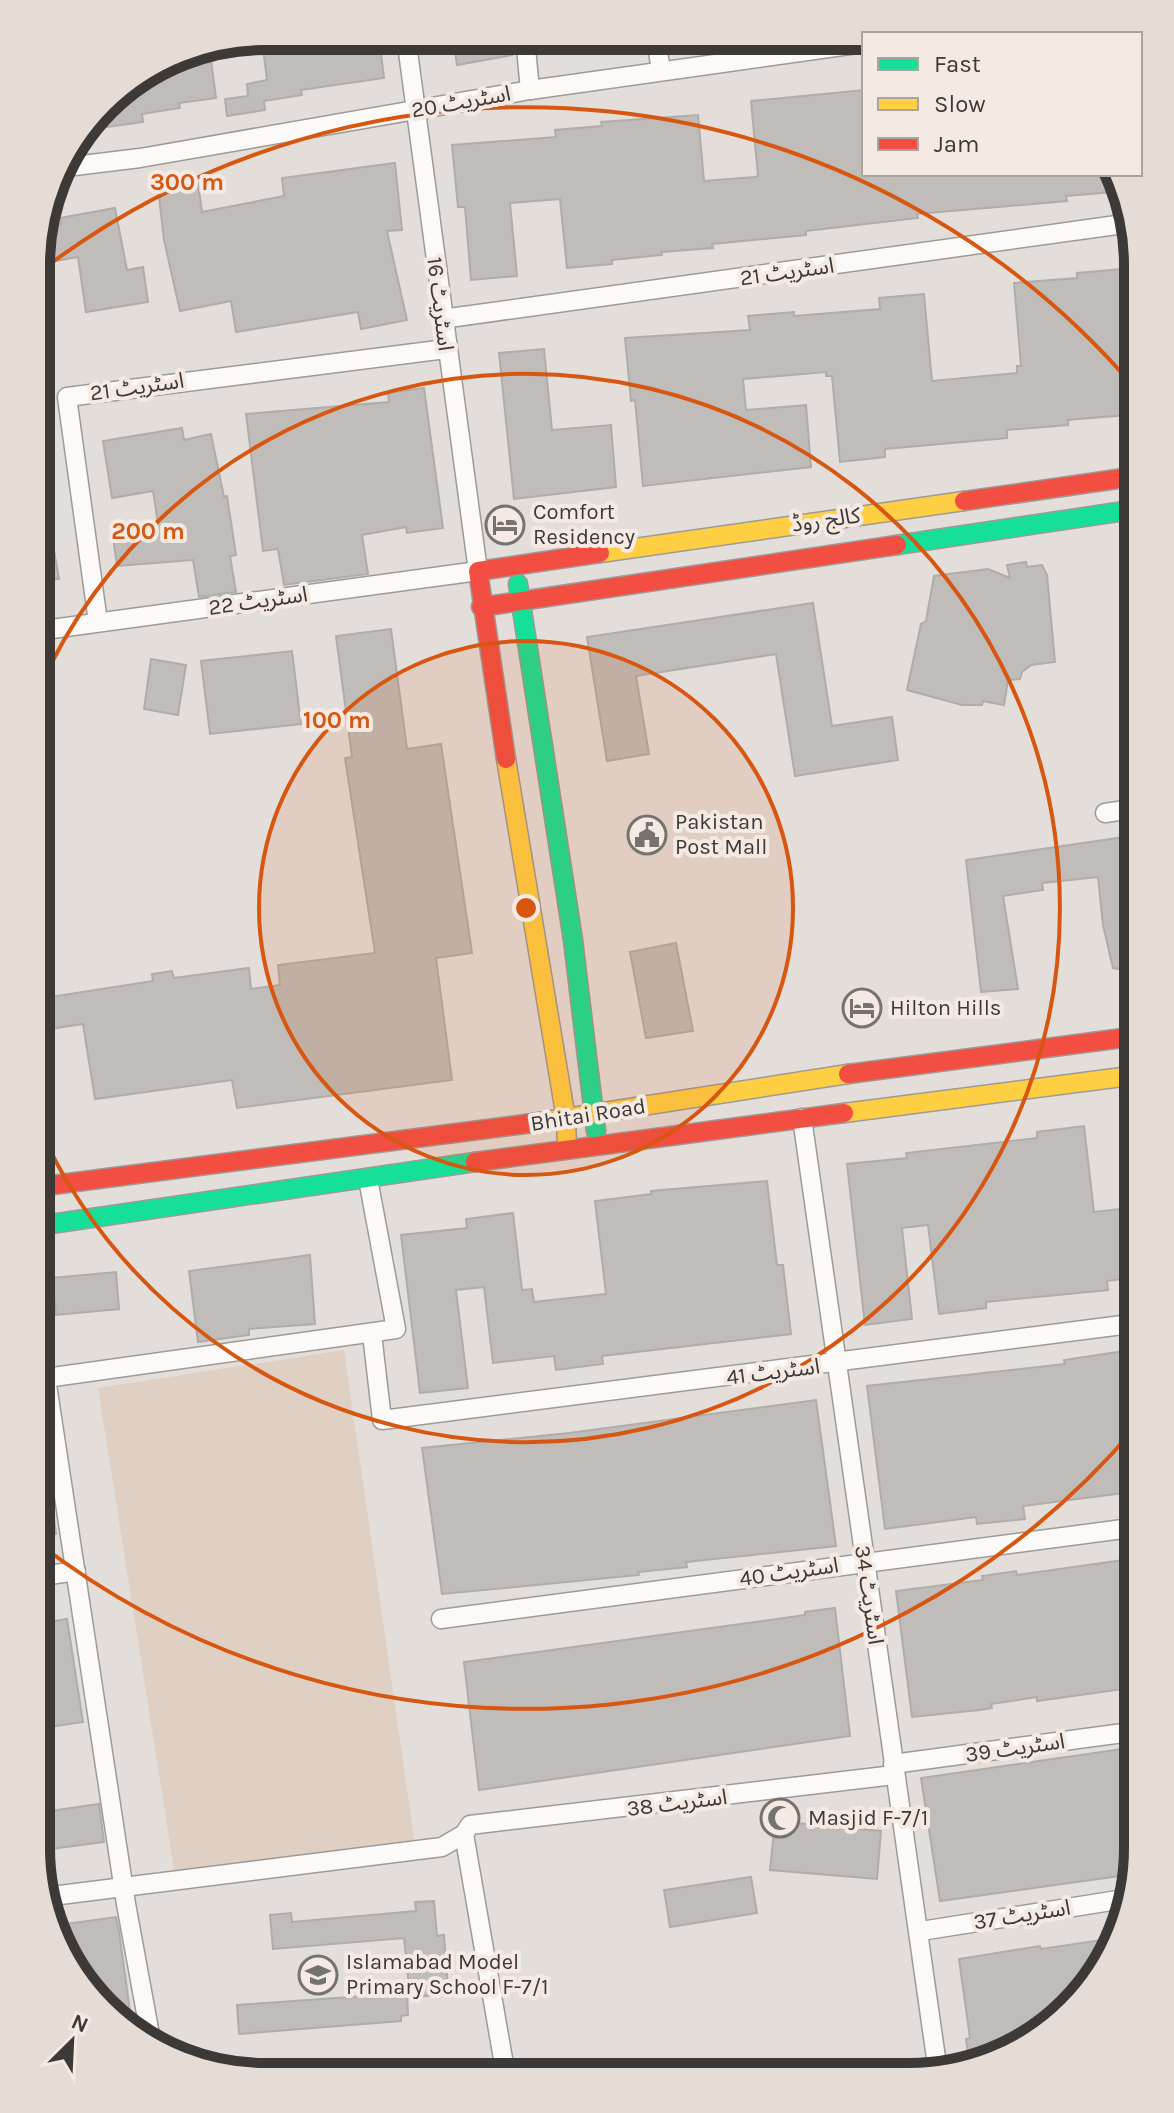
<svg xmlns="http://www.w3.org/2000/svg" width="1174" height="2113" font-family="Karla,'Noto Sans Arabic',sans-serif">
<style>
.green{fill:#e0d0c4}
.building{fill:#c0bcb9;stroke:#b0acaa;stroke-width:2}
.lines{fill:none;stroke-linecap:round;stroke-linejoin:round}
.street-casing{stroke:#9e9a97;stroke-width:21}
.fast-casing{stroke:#9e9a97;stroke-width:21}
.slow-casing{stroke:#9e9a97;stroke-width:21}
.jam-casing{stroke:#9e9a97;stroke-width:21}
.street{stroke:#fbfaf9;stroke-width:18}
.fast{stroke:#16e098;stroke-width:18}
.slow{stroke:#ffcf43;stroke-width:18}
.jam{stroke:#f24e42;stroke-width:18}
.ring{fill:none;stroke:#d75610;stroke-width:4}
.labels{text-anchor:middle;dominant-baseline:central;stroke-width:8;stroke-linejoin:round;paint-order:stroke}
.street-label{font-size:22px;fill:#3c3936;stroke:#f4eae3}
.poi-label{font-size:22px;fill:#3c3936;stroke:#f4eae3;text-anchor:start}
.rim{fill:none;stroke:#3c3936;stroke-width:10}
.centre{fill:#d75610;stroke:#f4eae3;stroke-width:4}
.ring-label{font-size:24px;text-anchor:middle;font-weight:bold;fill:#d75610;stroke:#f4eae3;stroke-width:8;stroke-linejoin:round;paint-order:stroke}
</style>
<rect width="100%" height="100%" fill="#e3deda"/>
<path class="green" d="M344,1350L415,1845L175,1876L98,1388Z"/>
<g class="building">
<path d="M338,36L379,37L384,78L301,90L302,95L264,101L265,110L227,116L225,99L248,96L247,84L267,80L263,48Z"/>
<path d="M453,37L509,38L512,55L457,65Z"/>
<path d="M210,52L216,98L179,103L180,108L142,114L143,122L86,130L114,93L164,62Z"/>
<path d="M864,90V174H1114L1124,188L1113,189V192L1066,196L1067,201L917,214L918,218L806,231V235L712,244L713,248L661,252L662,255L612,260V264L567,268L560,199L510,203L517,276L471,280L465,207H458L452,145L556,137L555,130L602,126L601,122L698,115L704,181L755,177L758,176L751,101Z"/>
<path d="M395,163L402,230L387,231L407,320L361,329L358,312L236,332L231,301L180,311L164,240L158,188L198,183L202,212L284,196L282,178Z"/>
<path d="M115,208L127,270L143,267L148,302L86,312L78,257L38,264V235L41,226L61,224L60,218Z"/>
<path d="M1122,269L1138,414L1068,420V425L1007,430V438L885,449V457L840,462L832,376H826V372L743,379L746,410L806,405L811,467L643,486L635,400L631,401L625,338L750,330L748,316L794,312V316L880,309L879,298L924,294L932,381L1017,373V366H1021L1014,283L1077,278V273Z"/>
<path d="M544,349L552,430L611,425L616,487L514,499L499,353Z"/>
<path d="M424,388L443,528L407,533L406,527L362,535L368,574L284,585L278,549L263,551L246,414L389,402L388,393Z"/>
<path d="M182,428L184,440L211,434L224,497L227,496L236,555L230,556L236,592L199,597L193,560L117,566L112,530L158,524L153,491L112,498L103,441Z"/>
<path d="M53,545L59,579L38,582V547Z"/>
<path d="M1026,562L1027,567L1042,565L1047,575L1055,662L1031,665L1022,672L1020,679L1008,680L1004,705L983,701L982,705H962L907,690L921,624L926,621L934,576L988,569L1010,578L1007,565Z"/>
<path d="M813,603L832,726L892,717L898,760L795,776L776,654L636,676L649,754L607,761L587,637Z"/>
<path d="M391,629L407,749L441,744L472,953L436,958L452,1080L237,1108L232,1080L95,1099L83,1024L37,1031V999L153,981L152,974L172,971L174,978L249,968L251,989L280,985L278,965L375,953L345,758L352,757L336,636Z"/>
<path d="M292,651L301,724L210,734L201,661Z"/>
<path d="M151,659L186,665L178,715L144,709Z"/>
<path d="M1132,836L1138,876V972L1113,968L1103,925L1098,877L1042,883L1043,890L1003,896L1018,989L981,992L966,860Z"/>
<path d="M676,943L693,1031L646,1038L630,952Z"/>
<path d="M1138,1121V1179L1130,1180L1121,1123Z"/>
<path d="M1084,1126L1094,1212L1138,1207V1277L1107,1281L1108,1290L986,1302V1308L939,1314L928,1225L902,1228L912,1319L865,1325L847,1164L907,1158L906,1153L1037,1138V1132Z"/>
<path d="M767,1181L777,1265H783L791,1334L602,1356L603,1364L556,1370L554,1356L493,1363L484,1287L456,1290L468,1388L420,1393L401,1235L467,1228L466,1219L513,1213L522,1290L532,1289L534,1302L606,1294L595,1201L651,1194V1191Z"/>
<path d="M310,1255L315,1324L249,1329V1335L198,1342L189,1271Z"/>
<path d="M116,1272L119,1309L56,1315L52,1278Z"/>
<path d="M1138,1349V1494L1124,1496V1493L1023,1506L1025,1519L977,1524L976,1517L885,1529L867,1386L1065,1364L1064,1360Z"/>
<path d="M816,1400L836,1546L686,1562L687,1567L638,1572L639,1575L442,1594L422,1448L569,1433Z"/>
<path d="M45,1448L56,1534L36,1536V1449Z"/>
<path d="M1138,1558V1687L1037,1701V1697L991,1704L992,1708L980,1710L912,1717L896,1591L983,1580L982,1576L1016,1571L1017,1575Z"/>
<path d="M835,1608L850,1736L479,1790L464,1662L805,1615V1612Z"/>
<path d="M67,1619L83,1722L36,1729V1624Z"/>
<path d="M1122,1749H1138L1137,1864L1134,1874L940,1901L921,1778Z"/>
<path d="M99,1804L104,1842L36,1851V1813Z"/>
<path d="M775,1821L881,1831L877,1879L770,1870Z"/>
<path d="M751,1877L757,1913L670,1927L664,1890Z"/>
<path d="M434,1901L437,1936L444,1935L448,1988L441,1989L442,1995L410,1997L404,1938L273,1949L270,1915L291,1913L292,1922L416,1911L415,1902Z"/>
<path d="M116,1917L119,1931L133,2033L125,2029L51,1926Z"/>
<path d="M1109,1939L1090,1988L983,2065L970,2067L966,2039L970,2038L959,1959L1040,1946L1041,1949Z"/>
<path d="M407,1993L408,2015L401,2016V2021L239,2034L237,2005Z"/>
</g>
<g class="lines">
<g class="street-casing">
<g id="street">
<path d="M525,38L530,90"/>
<path d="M656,38L661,71"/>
<path d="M58,168L140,158L530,90L864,43"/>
<path d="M442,319L1131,223"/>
<path d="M98,622L67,397L446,349"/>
<path d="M37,631L478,571L406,37"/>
<path d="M1105,813L1138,808"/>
<path d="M802,1118L938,2072"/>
<path d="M37,1319L126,1904L151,2040"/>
<path d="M372,1334L382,1420L1138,1323"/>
<path d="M46,1378L396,1329L368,1179"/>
<path d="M36,1577L76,1571"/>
<path d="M441,1619L1138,1527"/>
<path d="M893,1764L1138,1731"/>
<path d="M464,1834L506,2076"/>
<path d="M44,1897L442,1847L464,1834L470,1825L894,1775"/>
<path d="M921,1931L1124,1899"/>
</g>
</g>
<g class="fast-casing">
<g id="fast">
<path d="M897,545L1138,509"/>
<path d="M518,584L573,940L596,1131"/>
<path d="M37,1226L475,1162"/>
</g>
</g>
<g class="slow-casing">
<g id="slow">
<path d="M600,553L964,501"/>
<path d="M506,759L566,1119L567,1148"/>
<path d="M844,1113L1138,1075"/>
<path d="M533,1123L848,1074"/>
</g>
</g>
<g class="jam-casing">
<g id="jam">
<path d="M964,501L1138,476"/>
<path d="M481,607L897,545"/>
<path d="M506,759L478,571L600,553"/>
<path d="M848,1074L1138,1036"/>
<path d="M475,1162L844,1113"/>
<path d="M37,1187L533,1123"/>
</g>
</g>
<use href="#street" class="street"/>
<use href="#fast" class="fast"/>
<use href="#slow" class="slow"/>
<use href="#jam" class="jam"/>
</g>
<circle cx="526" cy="908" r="267" fill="#d75610" fill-opacity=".12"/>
<g class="ring">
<circle cx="526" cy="908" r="267"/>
<path d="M38 691A534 534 0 1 1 38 1125"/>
<path d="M1135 1428A801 801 0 0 1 38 1543M38 273A801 801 0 0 1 1135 388"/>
</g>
<defs>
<g id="hotel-ring" transform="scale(2)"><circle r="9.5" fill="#f4eae3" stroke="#76736f" stroke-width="1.5"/><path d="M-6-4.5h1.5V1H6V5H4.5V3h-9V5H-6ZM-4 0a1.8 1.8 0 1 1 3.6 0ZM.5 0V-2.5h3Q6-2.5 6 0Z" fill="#76736f"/></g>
<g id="civic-ring" transform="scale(2)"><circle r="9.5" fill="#f4eae3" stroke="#76736f" stroke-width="1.5"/><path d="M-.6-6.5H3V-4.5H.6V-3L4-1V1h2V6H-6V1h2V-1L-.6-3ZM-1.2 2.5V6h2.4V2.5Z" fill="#76736f"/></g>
<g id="mosque-ring" transform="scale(2)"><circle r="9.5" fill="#f4eae3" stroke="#76736f" stroke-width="1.5"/><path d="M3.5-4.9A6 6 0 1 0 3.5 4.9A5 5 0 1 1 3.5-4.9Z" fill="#76736f"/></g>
<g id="school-ring" transform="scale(2)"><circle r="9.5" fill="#f4eae3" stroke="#76736f" stroke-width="1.5"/><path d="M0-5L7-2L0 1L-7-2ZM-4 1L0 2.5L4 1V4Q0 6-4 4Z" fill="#76736f"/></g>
</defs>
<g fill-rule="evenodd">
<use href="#hotel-ring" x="505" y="525"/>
<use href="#civic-ring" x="647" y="835"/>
<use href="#hotel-ring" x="862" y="1008"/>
<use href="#mosque-ring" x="780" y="1818"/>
<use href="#school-ring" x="318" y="1975"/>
</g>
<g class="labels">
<g class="street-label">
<text transform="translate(461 102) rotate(-10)">اسٹریٹ 20</text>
<text transform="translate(787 272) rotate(-8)">اسٹریٹ 21</text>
<text transform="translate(440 304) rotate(83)">اسٹریٹ 16</text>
<text transform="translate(137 387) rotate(-8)">اسٹریٹ 21</text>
<text transform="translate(826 520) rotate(-8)">کالج روڈ</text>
<text transform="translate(258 601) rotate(-8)">اسٹریٹ 22</text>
<text transform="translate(588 1115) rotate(-9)">Bhitai Road</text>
<text transform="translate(773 1372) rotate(-7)">اسٹریٹ 41</text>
<text transform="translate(789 1572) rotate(-8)">اسٹریٹ 40</text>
<text transform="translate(869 1595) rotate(82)">اسٹریٹ 34</text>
<text transform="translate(1015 1748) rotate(-8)">اسٹریٹ 39</text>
<text transform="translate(677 1803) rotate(-7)">اسٹریٹ 38</text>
<text transform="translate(1022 1915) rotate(-9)">اسٹریٹ 37</text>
</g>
<g class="poi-label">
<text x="533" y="512">Comfort<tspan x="533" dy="25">Residency</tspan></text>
<text x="675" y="822">Pakistan<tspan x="675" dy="25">Post Mall</tspan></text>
<text x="890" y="1008">Hilton Hills</text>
<text x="808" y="1818">Masjid F-7/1</text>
<text x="346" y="1962">Islamabad Model<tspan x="346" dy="25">Primary School F-7/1</tspan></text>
</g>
</g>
<path d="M0 0H1174V2113H0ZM265 50H909A215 215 0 0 1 1124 265V1848A215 215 0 0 1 909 2063H265A215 215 0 0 1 50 1848V265A215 215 0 0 1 265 50Z" fill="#e5dcd5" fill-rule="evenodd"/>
<path class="rim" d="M265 50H909A215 215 0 0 1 1124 265V1848A215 215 0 0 1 909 2063H265A215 215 0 0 1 50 1848V265A215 215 0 0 1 265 50Z"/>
<circle cx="526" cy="908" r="12" class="centre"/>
<g class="ring-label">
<text x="187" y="190">300 m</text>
<text x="148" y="539">200 m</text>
<text x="337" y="728">100 m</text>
</g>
<rect x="862" y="32" width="280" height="144" fill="#f4eae3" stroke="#aaa39e" stroke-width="2"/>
<rect x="878" y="58" width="40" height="12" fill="#16e098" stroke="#aaa39e" stroke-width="2"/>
<text x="934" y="72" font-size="24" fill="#3c3936">Fast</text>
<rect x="878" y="98" width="40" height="12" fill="#ffcf43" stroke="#aaa39e" stroke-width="2"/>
<text x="934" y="112" font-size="24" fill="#3c3936">Slow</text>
<rect x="878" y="138" width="40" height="12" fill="#f24e42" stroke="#aaa39e" stroke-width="2"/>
<text x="934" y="152" font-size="24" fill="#3c3936">Jam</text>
<g transform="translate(72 2041) rotate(24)" stroke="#f4eae3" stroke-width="6" paint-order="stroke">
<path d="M0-6L14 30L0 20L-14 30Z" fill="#3c3936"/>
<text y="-12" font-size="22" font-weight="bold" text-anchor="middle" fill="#3c3936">N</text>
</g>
</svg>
